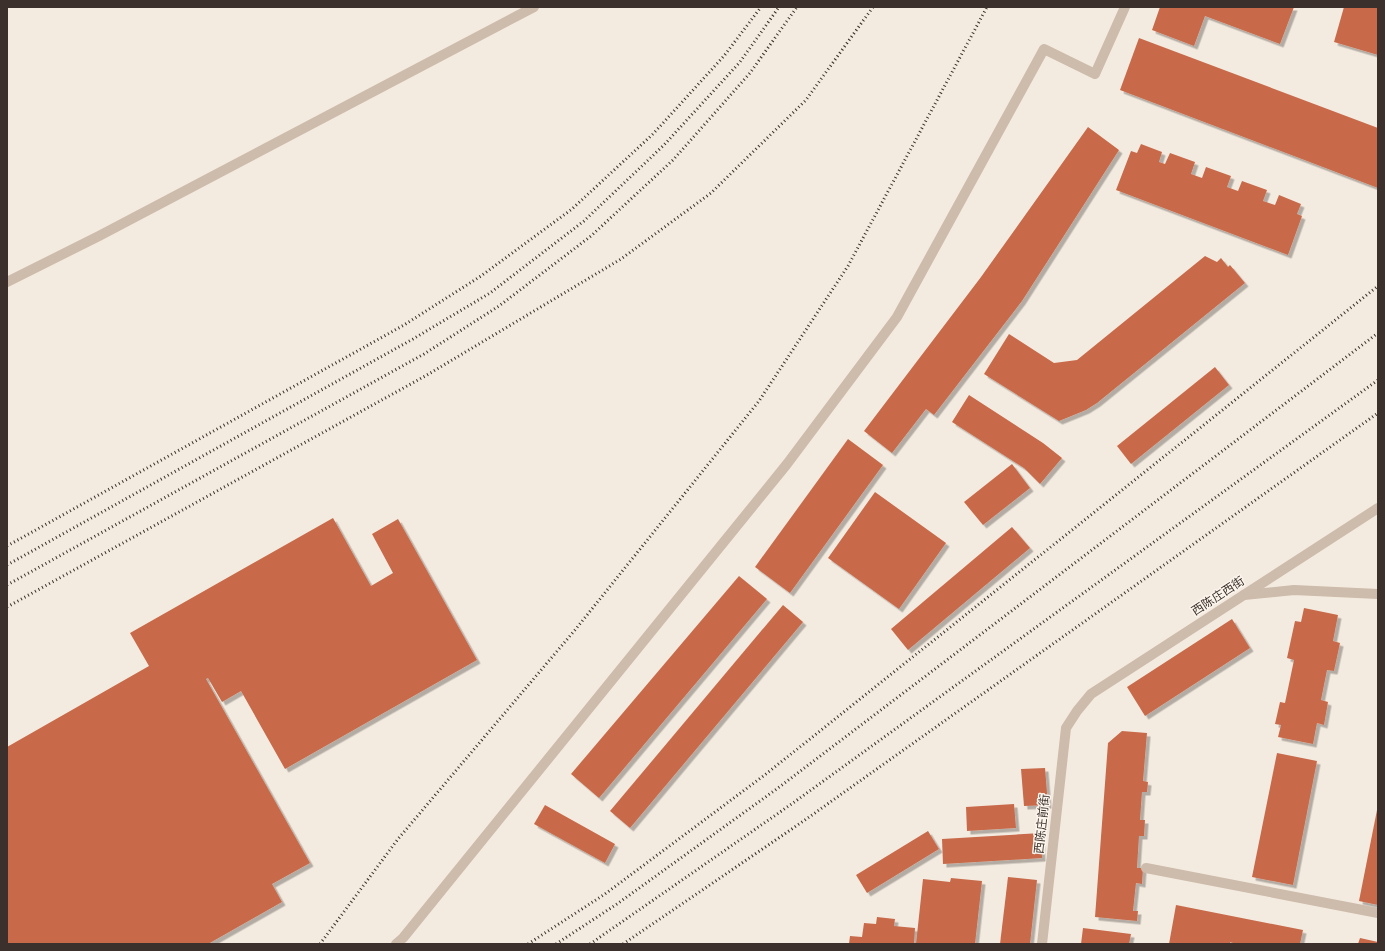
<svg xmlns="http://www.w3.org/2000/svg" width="1385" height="951" font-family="'Fira Sans Condensed','Noto Sans SC',sans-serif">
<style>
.building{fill:#c86a4a;filter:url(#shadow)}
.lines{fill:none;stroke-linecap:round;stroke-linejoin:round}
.lane{stroke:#cdbbab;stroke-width:10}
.street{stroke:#cdbbab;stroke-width:10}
.rail{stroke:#3b302b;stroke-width:3;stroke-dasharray:1 3;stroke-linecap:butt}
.labels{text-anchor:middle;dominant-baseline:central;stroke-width:3;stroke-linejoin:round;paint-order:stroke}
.street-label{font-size:12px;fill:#3b302b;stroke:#fbf5ed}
</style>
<defs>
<filter id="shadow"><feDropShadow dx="3.5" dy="3.5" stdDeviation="0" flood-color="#0004"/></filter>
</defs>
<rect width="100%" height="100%" fill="#f4ebe0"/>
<g class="building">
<path d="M1160,7H1294L1280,44L1205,16L1194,46L1152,30Z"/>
<path d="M1344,7H1378V55L1334,42Z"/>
<path d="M1139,38L1378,128V188L1120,90Z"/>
<path d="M1088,127L1119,150L1022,301L934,415L926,409L892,453L864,431L981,277Z"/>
<path d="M1141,144L1162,152L1159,162L1165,164L1170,153L1195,162L1191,174L1202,178L1206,167L1231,176L1227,187L1238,191L1242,181L1267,190L1263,201L1275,205L1279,195L1301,204L1297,214L1302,216L1288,255L1116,190L1131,151L1137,153Z"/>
<path d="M1205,256L1217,262L1221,258L1228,267L1230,265L1245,283L1097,403L1086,410L1059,421L984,374L1009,334L1054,363L1077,360Z"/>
<path d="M1215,367L1229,385L1131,464L1117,446Z"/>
<path d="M969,395L1043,443L1062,458L1040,484L1024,468L952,422Z"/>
<path d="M848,439L883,465L790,593L755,567Z"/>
<path d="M1012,464L1030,488L983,525L964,502Z"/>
<path d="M875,492L946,543L899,609L828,558Z"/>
<path d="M333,518L371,586L393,573L372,534L398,519L477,660L285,769L241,691L222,702L208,678L206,679L310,863L272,884L282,902L208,944H7V747L149,666L130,633Z"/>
<path d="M1012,527L1030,548L908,650L891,629Z"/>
<path d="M739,576L767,599L599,798L571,774Z"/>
<path d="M783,605L803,622L630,828L610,811Z"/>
<path d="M1304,608L1338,615L1333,641L1340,643L1334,671L1327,670L1321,700L1328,702L1324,725L1317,723L1313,744L1278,737L1281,725L1275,724L1280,702L1285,703L1294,660L1287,658L1295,621L1301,622Z"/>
<path d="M1232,619L1250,648L1145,716L1127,687Z"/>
<path d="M1122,731L1147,733L1143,781L1148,782L1147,792H1142L1140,820H1145L1144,836H1139L1137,868H1143L1142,884L1136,883L1133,911H1138L1137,921L1095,917L1108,743Z"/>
<path d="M1277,753L1317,761L1293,885L1252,877Z"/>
<path d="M1045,768L1048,805L1024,806L1021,769Z"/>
<path d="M1014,804L1016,828L967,831L966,807Z"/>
<path d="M545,805L615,844L605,863L534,824Z"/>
<path d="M1377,810H1378V905L1359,901Z"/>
<path d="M928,831L939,849L867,893L856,875Z"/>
<path d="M1041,833L1042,858L943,864L942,839Z"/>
<path d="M1008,877L1037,880L1030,944H1000Z"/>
<path d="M951,878L982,881L975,944H916L923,879L950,882Z"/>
<path d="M1176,905L1303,930L1300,944H1236L1230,942V944H1169Z"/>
<path d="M877,917L895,919L894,926L915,928L914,944H849L850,936L862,937L864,923L876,924Z"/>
<path d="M1083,928L1131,934L1129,944H1081Z"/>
<path d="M1360,938L1378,942V944H1358Z"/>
</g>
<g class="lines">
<g class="lane">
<path d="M1244,595L1294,590L1378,594"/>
<path d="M1146,868L1378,913"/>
</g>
<g class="street">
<path d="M7,282L99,236L534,7"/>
<path d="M396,944L403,938L787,464L897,317L1044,49L1095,74L1125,7"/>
<path d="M1042,944L1066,728L1077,711L1091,694L1378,508"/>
</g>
<g class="rail">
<path d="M7,546L404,325L481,276L572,209L653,134L724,56L761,7"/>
<path d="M7,565L413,339L490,293L584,221L664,145L740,62L779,7"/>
<path d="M7,585L424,354L499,306L591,236L673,160L750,73L797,7"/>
<path d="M7,607L427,375L621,259L711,193L806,100L873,7"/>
<path d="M320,944L398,839L575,630L759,401L848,266L987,7"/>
<path d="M528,944L605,894L766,774L1378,286"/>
<path d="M556,944L617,904L778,788L1378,333"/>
<path d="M590,944L793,803L1378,380"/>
<path d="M623,944L805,820L1378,413"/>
</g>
</g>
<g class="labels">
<g class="street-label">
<text transform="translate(1218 596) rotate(-33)">西陈庄西街</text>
<text transform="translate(1042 824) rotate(-84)">西陈庄前街</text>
</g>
</g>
<rect width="1385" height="951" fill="none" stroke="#3b302b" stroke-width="16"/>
</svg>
